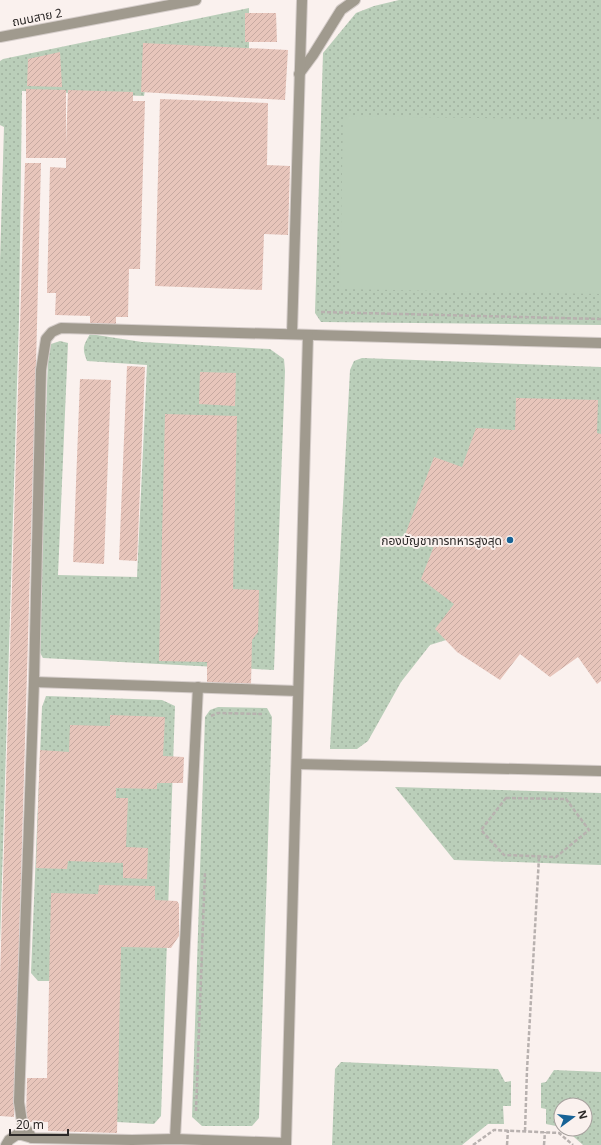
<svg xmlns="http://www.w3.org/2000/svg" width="601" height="1145" font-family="'Noto Sans','Noto Sans Thai',sans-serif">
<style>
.green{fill:url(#green-dots)}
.pitch{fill:#baceb9}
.building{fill:url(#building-hatch)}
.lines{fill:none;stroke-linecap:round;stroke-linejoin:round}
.minor-casing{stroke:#d5cdca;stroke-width:12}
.path{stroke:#b8b1af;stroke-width:2.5;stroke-dasharray:4 2;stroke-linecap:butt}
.minor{stroke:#a09a8e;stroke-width:10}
.poi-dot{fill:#176296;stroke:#faf1ee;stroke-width:1.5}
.labels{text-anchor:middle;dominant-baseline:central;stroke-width:4;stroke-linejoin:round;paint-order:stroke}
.street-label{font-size:12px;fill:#2b2827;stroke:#faf1ee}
.poi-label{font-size:12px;fill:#2b2827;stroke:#faf1ee;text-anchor:end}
</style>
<defs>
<pattern id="green-dots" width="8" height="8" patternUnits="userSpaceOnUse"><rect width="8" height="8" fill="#baceb9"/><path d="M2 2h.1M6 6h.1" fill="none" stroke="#a0b19f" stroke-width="1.8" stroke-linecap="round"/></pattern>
<pattern id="building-hatch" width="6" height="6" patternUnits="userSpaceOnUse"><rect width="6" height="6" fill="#e7c5bb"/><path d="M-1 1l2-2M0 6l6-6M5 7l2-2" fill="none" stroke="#c6a9a1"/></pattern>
</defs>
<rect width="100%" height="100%" fill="#faf1ee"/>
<g class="green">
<path d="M399,0H601V325L321,322L315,313L323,53L356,13L374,6Z"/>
<path d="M249,8V55L151,56L144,96L22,91L19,318L0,945V262L4,127L0,125V61L3,59Z"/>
<path d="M90,334L142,342L270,349L284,359L285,371L274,670L43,658L38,649L48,358L51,344L60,341L68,343L58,575L137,577L147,365L87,361C82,348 83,346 90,334Z"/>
<path d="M362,358L601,367V628L504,622L430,645L401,682L368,741L357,749H330L350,370L354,361Z"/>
<path d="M46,696L162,700L175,706L161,1116L154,1124L117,1122L102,981H38L31,973L42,707Z"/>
<path d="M218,707L267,708L272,717L259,1118L252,1126H202L192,1117L205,717L210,710Z"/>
<path d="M395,787L601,793V865L454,860Z"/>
<path d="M341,1062L498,1069L505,1082L511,1081V1106H503L504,1124H488L462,1145H332L335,1069Z"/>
<path d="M554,1070L601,1072V1145H583L565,1129H585V1105H561V1127L546,1124V1109L541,1108V1083L546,1082Z"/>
</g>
<path class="pitch" d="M343,116L601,120V294L340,289Z"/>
<g class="building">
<path d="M245,13H276L277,42H245Z"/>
<path d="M143,43L288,50L285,100L141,92Z"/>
<path d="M60,52L62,87L27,86L28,59Z"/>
<path d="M26,89L66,90V144L68,90L133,92V101H145L140,269H129L128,317H116V325L90,324V316L55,315L56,293H47L50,167L66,168V158H26Z"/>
<path d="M160,99L268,103L267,165L290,166L288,235L264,234L262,290L155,286Z"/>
<path d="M25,163H41L36,365L14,1117L0,1116V977Z"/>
<path d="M127,366L145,367L137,561L119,560Z"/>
<path d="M200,372L236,373L235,406L199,404Z"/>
<path d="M80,379L111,380L104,564L73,562Z"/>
<path d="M516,398L598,400L597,433L601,434V681L597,684L578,657L550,677L520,654L500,680L457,652L435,629L454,604L421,579L434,546L405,535L434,457L462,467L476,428L515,430Z"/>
<path d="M165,414L237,416L233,589L259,590L258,632L252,640L251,685L207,684V662L159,661Z"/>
<path d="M110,715L165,717L163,756L184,757L183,783H157V789L116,788V798H128L126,847L148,848L147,879L123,878V863L68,861L67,869L36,868L40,750L69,752L70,725L110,726Z"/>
<path d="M99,885L155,886V900L177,901L179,904V936L171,948L121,947L117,1133L48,1131V1122H26L27,1078H47L51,893L98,894Z"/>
</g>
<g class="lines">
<g class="minor-casing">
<g id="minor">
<path d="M0,37L196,0"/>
<path d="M299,74L313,55L341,10L355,0"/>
<path d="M292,334L302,0"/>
<path d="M34,682L298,691"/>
<path d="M297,764L601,771"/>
<path d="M32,1138L22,1122L19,1102L34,682L41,370L46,339L52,332L61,328L601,343"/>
<path d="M175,1139L198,687"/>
<path d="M6,1145L9,1140L18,1134L32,1138L132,1140L175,1139L286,1143"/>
<path d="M286,1145L308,335"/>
</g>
</g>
<g class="path">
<path d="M321,312L601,319"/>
<path d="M211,716L218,713L262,714"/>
<path d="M506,798L566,799L589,830L556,857L504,855L481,830Z"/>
<path d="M196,1111L205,871"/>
<path d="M525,1131L527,1070L539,857"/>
<path d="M473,1145L494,1130L559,1133L573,1145"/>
<path d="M507,1145L508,1130"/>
<path d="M544,1145L545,1132"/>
</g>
<use href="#minor" class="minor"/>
</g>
<circle class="poi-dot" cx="510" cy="540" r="4"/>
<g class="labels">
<g class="street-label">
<text transform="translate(37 17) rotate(-11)">ถนนสาย 2</text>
</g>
<g class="poi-label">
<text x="502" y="540">กองบัญชาการทหารสูงสุด</text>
</g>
</g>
<g transform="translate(573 1117) rotate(75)"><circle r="19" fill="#faf1ee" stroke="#a7a19e"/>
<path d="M0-3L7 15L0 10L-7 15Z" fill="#176296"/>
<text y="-6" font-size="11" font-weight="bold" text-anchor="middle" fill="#2b2827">N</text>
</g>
<path d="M10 1129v6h58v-6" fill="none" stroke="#2b2827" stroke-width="2"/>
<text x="16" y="1129" font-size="12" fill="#2b2827" stroke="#faf1ee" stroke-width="3" paint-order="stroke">20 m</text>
</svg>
